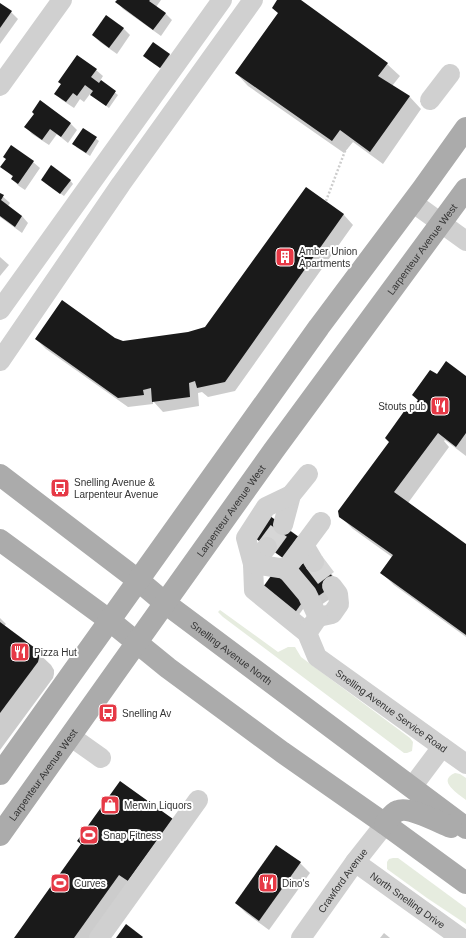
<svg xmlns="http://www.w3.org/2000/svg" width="466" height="938" font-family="Helvetica,sans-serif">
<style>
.green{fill:#e6ecdf}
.shadow{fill:#0003}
.building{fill:#1a1a1a}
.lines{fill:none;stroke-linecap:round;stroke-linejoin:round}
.minor-tunnel{stroke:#d6d6d6;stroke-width:20;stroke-dasharray:20 10;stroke-linecap:butt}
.path{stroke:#cdcdcd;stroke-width:2.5;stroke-dasharray:2 2;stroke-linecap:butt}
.minor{stroke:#d0d0d0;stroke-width:20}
.major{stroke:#ababab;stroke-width:22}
.labels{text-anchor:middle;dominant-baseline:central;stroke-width:4;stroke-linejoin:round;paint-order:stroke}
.street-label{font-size:10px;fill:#333;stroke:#fff}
.poi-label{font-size:10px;fill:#333;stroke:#fff;text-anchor:start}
</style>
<rect width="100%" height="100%" fill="#fff"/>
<g class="green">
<path d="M220,610L278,652L288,647H295L301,657L410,738L413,742L412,751L407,753H404L223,617L218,612Z"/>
<path d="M455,773L460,774L466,778V800C459,794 436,781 455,773Z"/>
<path d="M393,858H398L466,908V924L427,898L387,869V862L389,859Z"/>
</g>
<g class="shadow">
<path d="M118,0H161L156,7L165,13L172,20L161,36L123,9L117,2Z"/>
<path d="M279,0H299L387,64L400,76L392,86L409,96L421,109L383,164L353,142L344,153L248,86L236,73L279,13Z"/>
<path d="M0,4L11,12L18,19L0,44Z"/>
<path d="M123,28L130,35L117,54L100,42L93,35Z"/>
<path d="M169,54L172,57L163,70L147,59Z"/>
<path d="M96,70L103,76L100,81L118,95L109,108L95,98L90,94L84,102L80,99L74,108L62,100L56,94L62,85L59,82Z"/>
<path d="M41,102L71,124L77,130L68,143L57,134L49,145L32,134L26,127L35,114Z"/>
<path d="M83,129L99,141L90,156L76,147Z"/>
<path d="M33,162L40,168L25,190L19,186L12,179L13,177L2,167Z"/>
<path d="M70,180L73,184L64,196L45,183Z"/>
<path d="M306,188L344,215L353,225L235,391L208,397L202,392L198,393L199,406L163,412L153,401V404L128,407L46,349L36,339H114L123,342L189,333L206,328Z"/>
<path d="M0,194L10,203L8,206L22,216L28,223L22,233L0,217Z"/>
<path d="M0,257L9,265L0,276Z"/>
<path d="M437,375L466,377V456L445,440L444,441L449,447L408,503L466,546V637L394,585L381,572L392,557L353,529L340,516L409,414Z"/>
<path d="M319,560L326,566L343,590L321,605L306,562Z"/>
<path d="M266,593L309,601L298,616Z"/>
<path d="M0,618L6,624L4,626L34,649L51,665L54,670V674L53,678L0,750Z"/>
<path d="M172,820L91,938H15Z"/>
<path d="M277,846L300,863L310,873L269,930L246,913L236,903Z"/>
<path d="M384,933L390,938H380Z"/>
</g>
<g class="building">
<path d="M117,0H150L149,1L166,13L153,30L115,2Z"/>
<path d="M277,0H301L388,63L378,76L410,96L370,152L340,130L332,141L235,73L278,13L272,8Z"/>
<path d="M0,3L12,11L0,28Z"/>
<path d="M106,15L124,28L109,48L92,35Z"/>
<path d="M153,42L170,54L160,68L143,56Z"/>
<path d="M77,55L97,69L91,77L99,83L101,80L116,91L106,106L90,95L93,91L85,85L77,96L73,93L66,102L54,94L61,84L58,82Z"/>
<path d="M40,100L71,123L61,137L50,129L42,140L24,127L34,114L32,112Z"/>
<path d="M83,128L97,137L86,153L72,144Z"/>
<path d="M11,145L34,161L18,184L11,179L13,176L0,167L6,159L3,157Z"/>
<path d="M51,165L71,180L60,194L41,180Z"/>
<path d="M306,187L344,214L225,382L197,388L195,381L189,383L190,397L152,402L151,388L143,390L144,395L118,398L35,339L62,300L115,338L123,341L188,332L205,327Z"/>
<path d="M0,193L4,195L1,200L22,216L15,227L0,216Z"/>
<path d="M446,361L466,376V433L456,447L438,433L394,492L466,544V635L380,573L393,555L339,517L338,511L389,442L385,438L405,410L409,413L418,400L412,395L430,370L437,374Z"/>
<path d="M270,516L303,540L287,561L255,538Z"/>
<path d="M319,558L337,583L314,599L293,571L306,561Z"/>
<path d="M273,573L306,597L294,614L261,590Z"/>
<path d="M0,622L35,648L39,653V658L38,662L0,713Z"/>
<path d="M120,781L173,819L128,881L119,875L74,938H14L81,844L77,841Z"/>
<path d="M276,845L301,862L259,921L235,903Z"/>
<path d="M126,924L143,937L142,938H116Z"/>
</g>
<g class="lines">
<g class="minor-tunnel">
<path d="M267,547L283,525"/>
<path d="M314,562L332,586"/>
</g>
<path class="path" d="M326,201L350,138"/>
<g class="minor">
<path d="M0,86L62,0"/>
<path d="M430,100L450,74"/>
<path d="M412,202L466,241"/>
<path d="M0,310L222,0"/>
<path d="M0,361L121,184L253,0"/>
<path d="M283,525L291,495L308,474"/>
<path d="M304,545L314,562"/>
<path id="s1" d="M267,547L253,564L254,590L307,633L317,657L466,764"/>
<path d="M286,569L253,564L246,538L266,507L291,495"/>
<path d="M318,617L332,614L339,604L338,594L332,586"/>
<path d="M307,633L318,617L307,594L286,569L321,522"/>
<path d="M70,736L101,758"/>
<path d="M412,787L442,747"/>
<path id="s2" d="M355,862L461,938"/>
<path d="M99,938L198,800"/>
<path id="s3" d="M301,938L355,862L385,824"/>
</g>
<g class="major">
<path id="s4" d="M0,475L139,581L165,603L466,828"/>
<path d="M0,540L109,620L168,668L282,752L385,824L466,883"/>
<path d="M0,774L319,327L423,188L466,128"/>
<path d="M385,824C389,819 392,813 398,811C409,806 440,823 451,827"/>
<path id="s5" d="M0,835L115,673L274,450L466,189"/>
</g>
</g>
<defs>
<g id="building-square" transform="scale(1)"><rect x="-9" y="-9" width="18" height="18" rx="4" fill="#e63946" stroke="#fff"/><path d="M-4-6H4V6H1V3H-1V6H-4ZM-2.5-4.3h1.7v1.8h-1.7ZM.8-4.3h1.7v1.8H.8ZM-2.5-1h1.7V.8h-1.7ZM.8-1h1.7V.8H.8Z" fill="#fff"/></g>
<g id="restaurant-square" transform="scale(1)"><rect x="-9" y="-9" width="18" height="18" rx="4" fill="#e63946" stroke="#fff"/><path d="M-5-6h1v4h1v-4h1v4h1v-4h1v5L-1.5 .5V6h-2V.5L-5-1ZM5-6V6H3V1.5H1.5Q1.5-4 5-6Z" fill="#fff"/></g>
<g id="bus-square" transform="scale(1)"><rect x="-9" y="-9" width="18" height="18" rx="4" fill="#e63946" stroke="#fff"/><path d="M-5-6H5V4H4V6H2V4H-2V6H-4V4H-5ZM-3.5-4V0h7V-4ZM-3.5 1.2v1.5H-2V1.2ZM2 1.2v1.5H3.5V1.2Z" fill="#fff"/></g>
<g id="shop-square" transform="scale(1)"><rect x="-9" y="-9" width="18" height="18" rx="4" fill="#e63946" stroke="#fff"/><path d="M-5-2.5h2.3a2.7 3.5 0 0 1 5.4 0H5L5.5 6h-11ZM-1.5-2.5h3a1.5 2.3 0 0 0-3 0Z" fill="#fff"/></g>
<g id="stadium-square" transform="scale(1)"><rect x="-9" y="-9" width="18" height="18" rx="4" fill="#e63946" stroke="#fff"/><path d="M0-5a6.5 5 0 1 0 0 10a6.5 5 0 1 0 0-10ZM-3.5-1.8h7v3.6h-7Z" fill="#fff"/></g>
</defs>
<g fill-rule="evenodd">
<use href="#building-square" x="285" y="257"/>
<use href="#restaurant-square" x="440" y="406"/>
<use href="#bus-square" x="60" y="488"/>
<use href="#restaurant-square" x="20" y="652"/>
<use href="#bus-square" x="108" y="713"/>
<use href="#shop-square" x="110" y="805"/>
<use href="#stadium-square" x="89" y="835"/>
<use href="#stadium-square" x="60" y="883"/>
<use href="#restaurant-square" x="268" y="883"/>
</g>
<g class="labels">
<g class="street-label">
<text stroke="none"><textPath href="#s5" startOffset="722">Larpenteur Avenue West</textPath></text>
<text stroke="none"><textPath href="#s5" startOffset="398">Larpenteur Avenue West</textPath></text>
<text stroke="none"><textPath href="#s4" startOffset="292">Snelling Avenue North</textPath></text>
<text stroke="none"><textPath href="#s1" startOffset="234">Snelling Avenue Service Road</textPath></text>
<text stroke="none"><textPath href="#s5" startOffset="74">Larpenteur Avenue West</textPath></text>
<text stroke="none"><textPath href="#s3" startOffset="71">Crawford Avenue</textPath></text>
<text stroke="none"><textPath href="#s2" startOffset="65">North Snelling Drive</textPath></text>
</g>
<g class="poi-label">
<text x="299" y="251">Amber Union<tspan x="299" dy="12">Apartments</tspan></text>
<text x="426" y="406" text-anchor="end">Stouts pub</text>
<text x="74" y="482">Snelling Avenue &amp;<tspan x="74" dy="12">Larpenteur Avenue</tspan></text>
<text x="34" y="652">Pizza Hut</text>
<text x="122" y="713">Snelling Av</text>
<text x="124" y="805">Merwin Liquors</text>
<text x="103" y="835">Snap Fitness</text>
<text x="74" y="883">Curves</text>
<text x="282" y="883">Dino's</text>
</g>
</g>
</svg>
